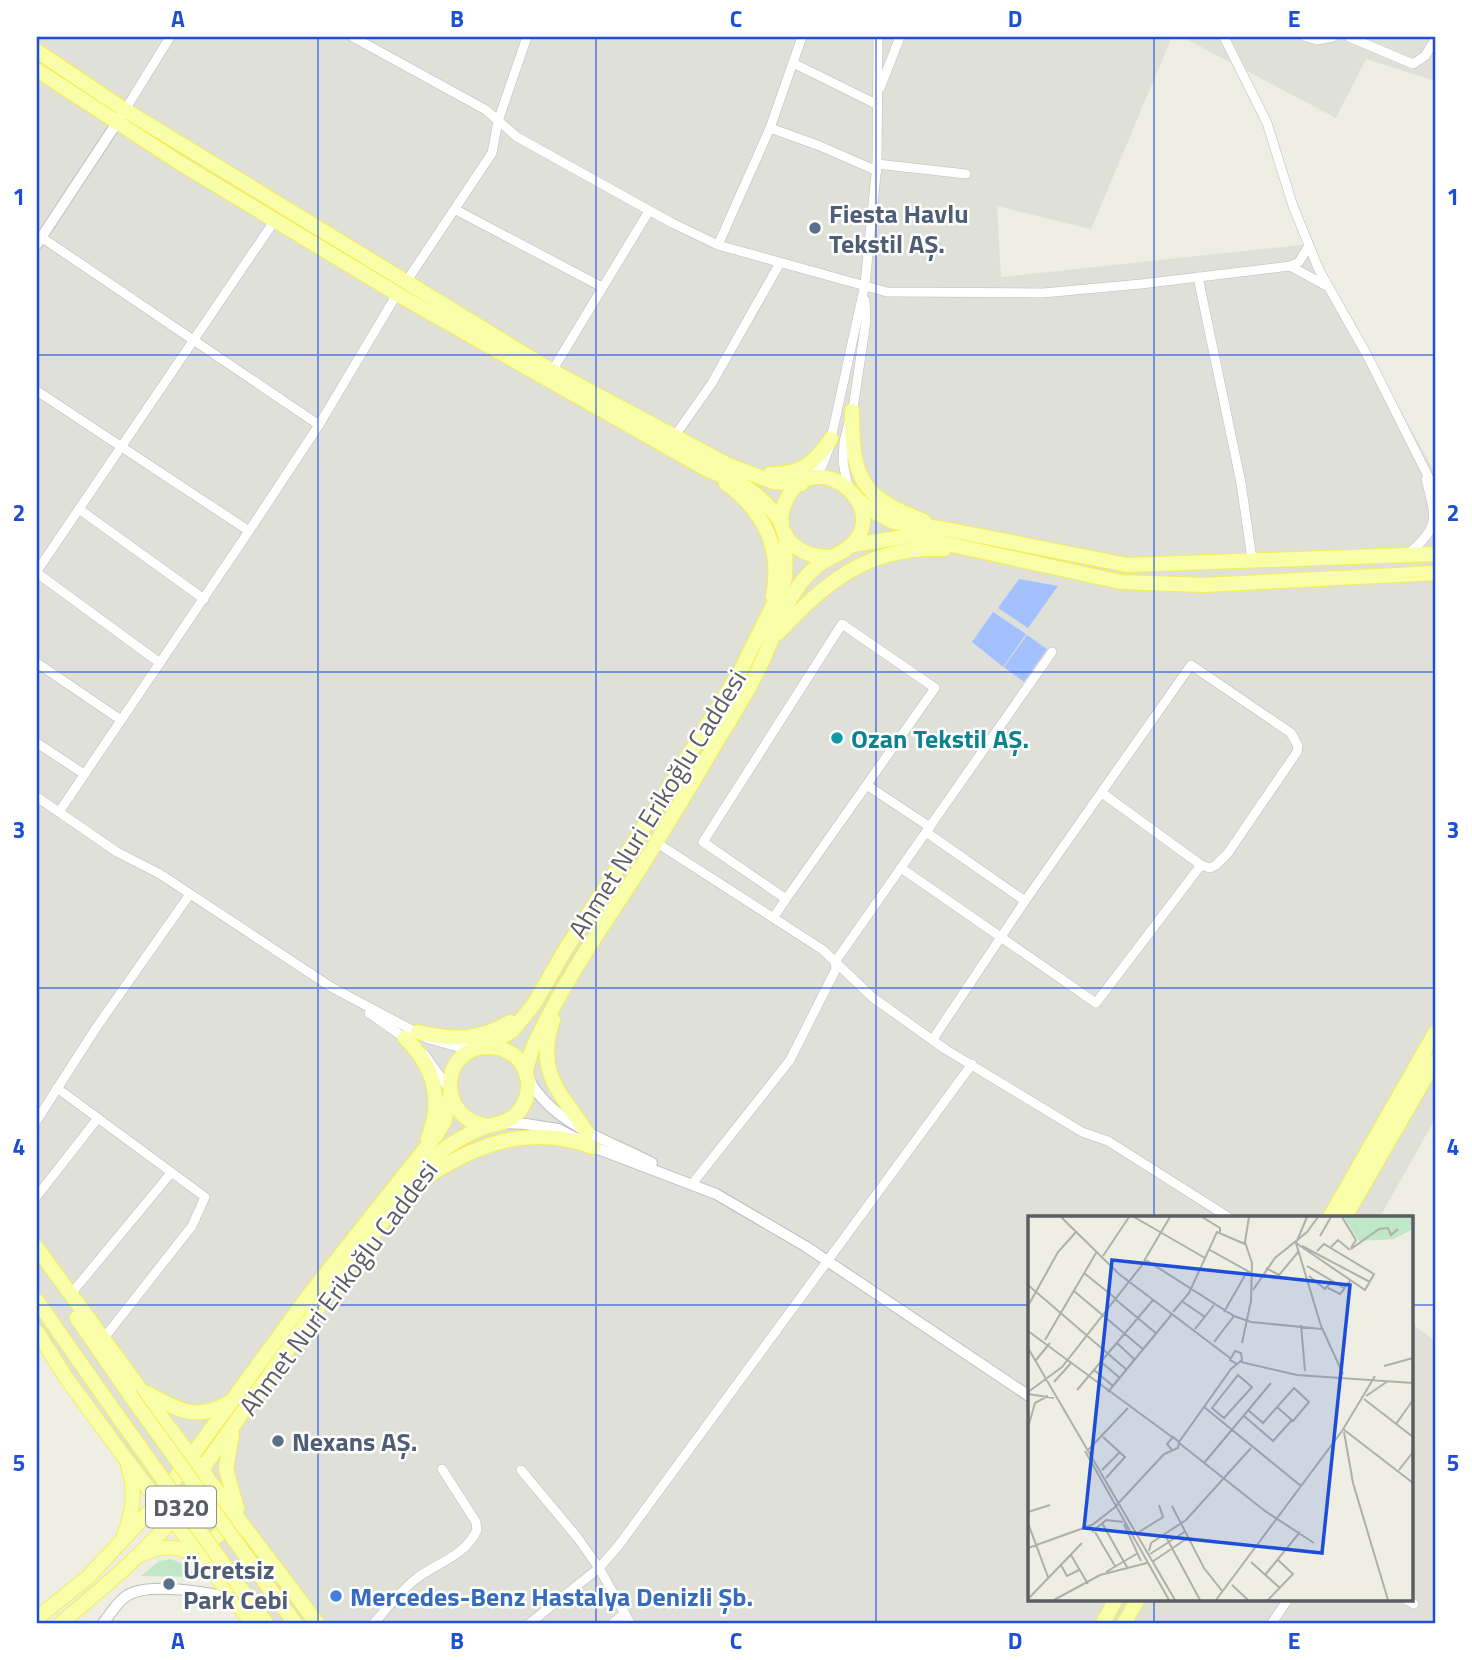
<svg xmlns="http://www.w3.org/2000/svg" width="1472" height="1660" font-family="'Titillium Web',sans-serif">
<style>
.industrial{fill:#dfe0d8}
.green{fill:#bfe7c8}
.water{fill:#a3c1ff}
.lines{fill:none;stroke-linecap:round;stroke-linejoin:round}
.minor-casing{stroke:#bbbcc2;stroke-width:10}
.tertiary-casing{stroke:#bbbcc2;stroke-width:12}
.primary-casing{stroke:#f6ee55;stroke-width:16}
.minor{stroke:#fff;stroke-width:9}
.tertiary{stroke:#fff;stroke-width:10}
.primary{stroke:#f9ffa8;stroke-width:14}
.primary-bridge-casing{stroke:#f6ee55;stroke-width:16;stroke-linecap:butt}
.primary-bridge{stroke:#f9ffa8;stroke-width:14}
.grid{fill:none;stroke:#1d4ed8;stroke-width:2;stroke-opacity:0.55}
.service-dot{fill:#5c6f8a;stroke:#fff;stroke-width:2.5}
.culture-dot{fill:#0f9aa8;stroke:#fff;stroke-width:2.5}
.shop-dot{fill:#3f7fe0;stroke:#fff;stroke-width:2.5}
.labels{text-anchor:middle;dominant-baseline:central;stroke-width:5;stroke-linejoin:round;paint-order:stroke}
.shield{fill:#fff;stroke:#8c8e92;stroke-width:2}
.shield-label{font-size:24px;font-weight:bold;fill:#5b5d64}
.service-label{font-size:26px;font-weight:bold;fill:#4e5e75;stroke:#fff;text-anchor:start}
.culture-label{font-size:26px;font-weight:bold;fill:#0d838f;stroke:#fff;text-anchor:start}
.street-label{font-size:26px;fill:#5b5d64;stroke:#fff}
.shop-label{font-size:26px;font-weight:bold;fill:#366cbe;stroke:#fff;text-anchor:start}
.inset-road{fill:none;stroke:#afb0ac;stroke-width:2}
.view{fill:#1d4ed8;fill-opacity:0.15;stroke:#1d4ed8;stroke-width:3.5}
.inset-edge{fill:none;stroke:#5b5d64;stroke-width:3.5}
.neatline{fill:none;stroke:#1d4ed8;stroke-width:2.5}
.grid-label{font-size:23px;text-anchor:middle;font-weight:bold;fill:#1d4ed8}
</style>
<rect width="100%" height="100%" fill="#eeeee3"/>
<g class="industrial">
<path d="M37,37H1172L1091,229L997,206L1001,277L1309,244L1435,473V1119L1380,1217H1029V1599H1411V1323L1435,1341V1623H257L37,1330Z"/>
<path d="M1182,37H1435V81L1366,59L1336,118Z"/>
</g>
<path class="green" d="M171,1559L185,1565L197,1577L141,1576L159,1561Z"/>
<g class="water">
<path d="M1019,579L1058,586L1028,628L998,608Z"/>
<path d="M993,612L1026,634L1003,667L972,642Z"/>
<path d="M1027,635L1047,649L1024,682L1004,667Z"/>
</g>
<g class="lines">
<g class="minor-casing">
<g id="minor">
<path d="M353,37L486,110L517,137L672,223L718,245L887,292L1043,293L1141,284L1290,266L1299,262L1308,247"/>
<path d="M1224,37L1267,123L1293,206L1319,270L1367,355L1435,490"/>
<path d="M1306,37L1317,40L1333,37"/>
<path d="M1349,37L1413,64L1425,56L1435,40"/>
<path d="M793,63L878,105"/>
<path d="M880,88L900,37"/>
<path d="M125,110L170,37"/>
<path d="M770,128L820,146L877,171"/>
<path d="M877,164L966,174"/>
<path d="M456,210L602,287"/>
<path d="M41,237L319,425"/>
<path d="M718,245L770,128L802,37"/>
<path d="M1290,266L1325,285"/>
<path d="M1198,277L1241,483L1252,559"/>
<path d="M406,282L492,153L498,121L527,37"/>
<path d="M552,371L649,211"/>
<path d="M37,391L249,531"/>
<path d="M674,437L712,383L780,263"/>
<path d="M811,478L822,466L829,448L865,284L877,164L878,37"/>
<path d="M848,487L843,462L844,442L854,402L866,321L865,300"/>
<path d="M79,509L204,599"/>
<path d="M1407,555C1441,526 1436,519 1426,479"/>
<path d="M37,571L275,220"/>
<path d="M37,573L160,663"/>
<path d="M842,624L935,688L786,899L703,842Z"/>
<path d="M37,663L121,720"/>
<path d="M37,743L84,774"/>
<path d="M868,786L930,827"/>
<path d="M37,797L117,852L160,874L331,987L429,1039L458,1047L472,1048"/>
<path d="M59,812L249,531L319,425L397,294"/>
<path d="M926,832L1025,901L1191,665L1291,733L1298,746L1297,752L1228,853L1216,865L1210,868L1201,865L1102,793"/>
<path d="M657,843L823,950L872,997L945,1049L1082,1132L1108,1141L1228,1217"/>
<path d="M901,868L1096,1003L1201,865"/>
<path d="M773,918L786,899"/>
<path d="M369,1013L409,1041"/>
<path d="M933,1039L1025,901"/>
<path d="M425,1055L449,1089"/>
<path d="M57,1088L205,1197L192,1226L104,1338"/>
<path d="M37,1120L96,1028L190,894"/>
<path d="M692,1184L790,1060L836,969L835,962L1052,652"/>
<path d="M37,1196L98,1118"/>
<path d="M70,1295L171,1173"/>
<path d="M521,1470L577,1537L599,1568L630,1623"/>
<path d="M1405,1599L1414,1604"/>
<path d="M374,1623C388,1607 400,1591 417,1578C439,1562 465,1556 477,1530L476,1522L442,1469"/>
<path d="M530,1623L599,1568L619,1545L972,1064"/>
<path d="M613,1623L624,1614"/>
<path d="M1272,1623L1288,1599"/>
</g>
</g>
<g class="tertiary-casing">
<g id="tertiary">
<path d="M37,244L120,118"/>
<path d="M529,1080C555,1126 609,1140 652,1163"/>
<path d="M504,1123L526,1124L558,1129L593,1147L716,1194L805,1246L1029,1396"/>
<path d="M103,1623C111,1614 117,1601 128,1595C149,1582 212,1592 235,1600"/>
</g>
</g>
<g class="primary-casing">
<g id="primary">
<path d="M37,51L125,110L552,371L728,465L773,482L801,484"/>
<path d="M37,70L183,165L404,298L708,470C742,483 760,492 782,523"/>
<path d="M852,411C852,478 860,497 924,521"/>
<path d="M770,474C801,475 814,463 831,439"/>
<path d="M726,483C763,510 783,549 773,596"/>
<path d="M858,500L874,512L894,522L945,529L1127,565L1435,554"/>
<path d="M852,545L911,536L1121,582L1203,585L1435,573"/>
<path d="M778,633C827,581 868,546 944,549"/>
<path d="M553,1020C535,1071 559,1092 587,1132"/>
<path d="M418,1032C452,1040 480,1041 510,1022"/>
<path d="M405,1038C433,1065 444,1100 428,1138"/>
<path d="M485,1046L512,1031L534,1004L564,952L660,802L741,670L782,587L785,577L786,535"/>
<path d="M526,1071C530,1050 540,1032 550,1013C573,969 601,928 628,887C662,835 693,781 725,728C737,708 749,689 759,668C778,630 790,575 834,556C912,520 812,432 784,505C772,537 801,558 830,557"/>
<path d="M424,1179C476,1143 531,1124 593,1147"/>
<path d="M1330,1217L1435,1033"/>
<path d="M1345,1217L1435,1061"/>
<path d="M37,1248L140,1389L317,1623"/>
<path d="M37,1301L110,1405"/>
<path d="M77,1318L130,1395"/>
<path d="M37,1332L67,1379L125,1458L252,1623"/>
<path d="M147,1393C176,1409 196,1422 228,1403"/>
<path d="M232,1434L226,1469L237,1509"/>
<path d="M124,1535C133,1513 136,1489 128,1466"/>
<path d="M143,1554C162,1544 178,1547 197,1554"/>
<path d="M208,1555C210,1538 221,1528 239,1530"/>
<path d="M272,1592L295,1623"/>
<path d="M254,1607L266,1623"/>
<path d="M37,1618L87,1578L158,1502L313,1290L436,1135L444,1122L450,1097"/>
<path d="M61,1623C99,1591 137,1560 170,1522C186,1502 197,1476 212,1455C285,1354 357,1249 438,1154C452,1142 467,1134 485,1127C493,1124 502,1124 510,1119C531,1106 534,1076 517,1058C509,1050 499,1047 488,1047C438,1047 436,1122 490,1126"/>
<path d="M1103,1623L1116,1599"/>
<path d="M1124,1623L1138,1599"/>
</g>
</g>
<use href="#minor" class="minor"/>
<use href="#tertiary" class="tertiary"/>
<use href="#primary" class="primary"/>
<g class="primary-bridge-casing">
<g id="primary-bridge">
<path d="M130,1395L272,1592"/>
<path d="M110,1405L254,1607"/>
</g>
</g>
<use href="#primary-bridge" class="primary-bridge"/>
</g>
<path class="grid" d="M318,37V1623M596,37V1623M876,37V1623M1154,37V1217M37,355H1435M37,672H1435M37,988H1435M37,1305H1029M1411,1305H1435M1154,1599V1623"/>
<g class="service-dot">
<circle cx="815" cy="228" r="7"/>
<circle cx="278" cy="1441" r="7"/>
<circle cx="169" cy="1584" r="7"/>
</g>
<circle class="culture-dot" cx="837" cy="738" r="7"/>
<circle class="shop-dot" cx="336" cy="1596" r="7"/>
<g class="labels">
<rect class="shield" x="146" y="1486.5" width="70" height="41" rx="5"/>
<g class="shield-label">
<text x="181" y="1507">D320</text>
</g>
<g class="service-label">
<text x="829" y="213">Fiesta Havlu<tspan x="829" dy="30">Tekstil AŞ.</tspan></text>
<text x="292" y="1441">Nexans AŞ.</text>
<text x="183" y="1569">Ücretsiz<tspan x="183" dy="30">Park Cebi</tspan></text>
</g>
<g class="culture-label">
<text x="851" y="738">Ozan Tekstil AŞ.</text>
</g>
<g class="street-label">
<text transform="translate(657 804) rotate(-58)">Ahmet Nuri Erikoğlu Caddesi</text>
<text transform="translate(338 1288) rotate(-53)">Ahmet Nuri Erikoğlu Caddesi</text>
</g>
<g class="shop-label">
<text x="350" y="1596">Mercedes-Benz Hastalya Denizli Şb.</text>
</g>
</g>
<g transform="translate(1028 1216)">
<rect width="385" height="385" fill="#eeeee3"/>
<path d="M316,1H385V13L366,23L331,25Z" fill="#bfe7c8"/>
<path class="inset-road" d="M33,1L91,58L202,142M106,1L177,42M174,1L192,12V16M221,1L217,26L224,47M279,1L268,27L293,110L315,158M314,1L328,24L323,32M292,20L303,1M268,27L337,74L346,58L296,28L289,35M274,30L342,66M303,31L310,24L322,34M323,33L351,13L360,12L363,19L370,13M182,34L225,58M75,40L101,1M116,45L142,1M279,50L316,72L322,65M238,52L251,59L271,35M56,57L87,82M281,60L297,73L304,65M0,69L99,154M300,72L312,78L317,72M225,74L247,42L279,16L290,1M46,75L116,134M87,83L129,118M155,86L177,101M0,90L30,36L48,16M145,96L161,77L189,16L217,28M196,96L220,54M273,109L277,155M167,113L186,89M0,115L144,221M17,124L68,37M186,126L206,100M89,127L107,144M214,127L223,85L224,47M0,132L147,384M8,144L22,127M73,146L92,162M213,146L269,159L385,167M356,150L385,142M66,154L85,170M210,159L224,171L196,202L184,192ZM26,166L44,146M49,174L125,84M0,176L34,151L118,44L206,100L223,106L294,113M80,176L144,98M0,178L26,182M338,180L360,165M336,183L385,221M176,191L273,270M220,194L235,207L266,172L281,186L265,205L249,191M215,199L245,225L264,204M1,208L7,187L20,180M368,208L385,184M315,213L385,267M316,216L325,267L360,384M75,221L97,241L78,262M151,226L203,153L214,144L213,137L207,135L202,144L209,148M151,227L237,295L286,327M60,234L100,192M57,235L141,384M176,247L243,167M74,254L92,236M371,254L385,236M144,290L176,352L195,376M0,296L22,289M0,307L20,361M74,307L100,353M96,308L113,345M64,316L78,304L95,306M67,316L87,350M111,316L135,301L131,289M137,319L172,384M0,332L64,309L86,292L136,238L150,232L151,226L145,221L139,228L144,234M121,335L123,327L158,304L223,232M122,338L158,315M43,339L60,368M124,346L161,321M223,346L252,372M33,349L39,360L51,354M78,356L110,337M237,359L272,316M204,369L220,384M0,383L54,327M26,384L72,359L119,347M188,384L314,215L347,160M240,384L265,358L249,343"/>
<path class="view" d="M84,44L322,69L294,337L56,312Z"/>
<rect width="385" height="385" class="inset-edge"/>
</g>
<rect width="1472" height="1660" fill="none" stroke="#ffffff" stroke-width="77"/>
<rect x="38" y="38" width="1396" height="1584" class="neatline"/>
<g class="grid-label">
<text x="178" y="27">A</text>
<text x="457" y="27">B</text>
<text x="736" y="27">C</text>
<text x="1015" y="27">D</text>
<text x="1294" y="27">E</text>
<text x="19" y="205">1</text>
<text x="1453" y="205">1</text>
<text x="19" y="521">2</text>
<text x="1453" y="521">2</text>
<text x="19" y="838">3</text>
<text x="1453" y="838">3</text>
<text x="19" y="1155">4</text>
<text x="1453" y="1155">4</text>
<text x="19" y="1471">5</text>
<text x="1453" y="1471">5</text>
<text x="178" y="1649">A</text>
<text x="457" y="1649">B</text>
<text x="736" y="1649">C</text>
<text x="1015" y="1649">D</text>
<text x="1294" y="1649">E</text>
</g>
</svg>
